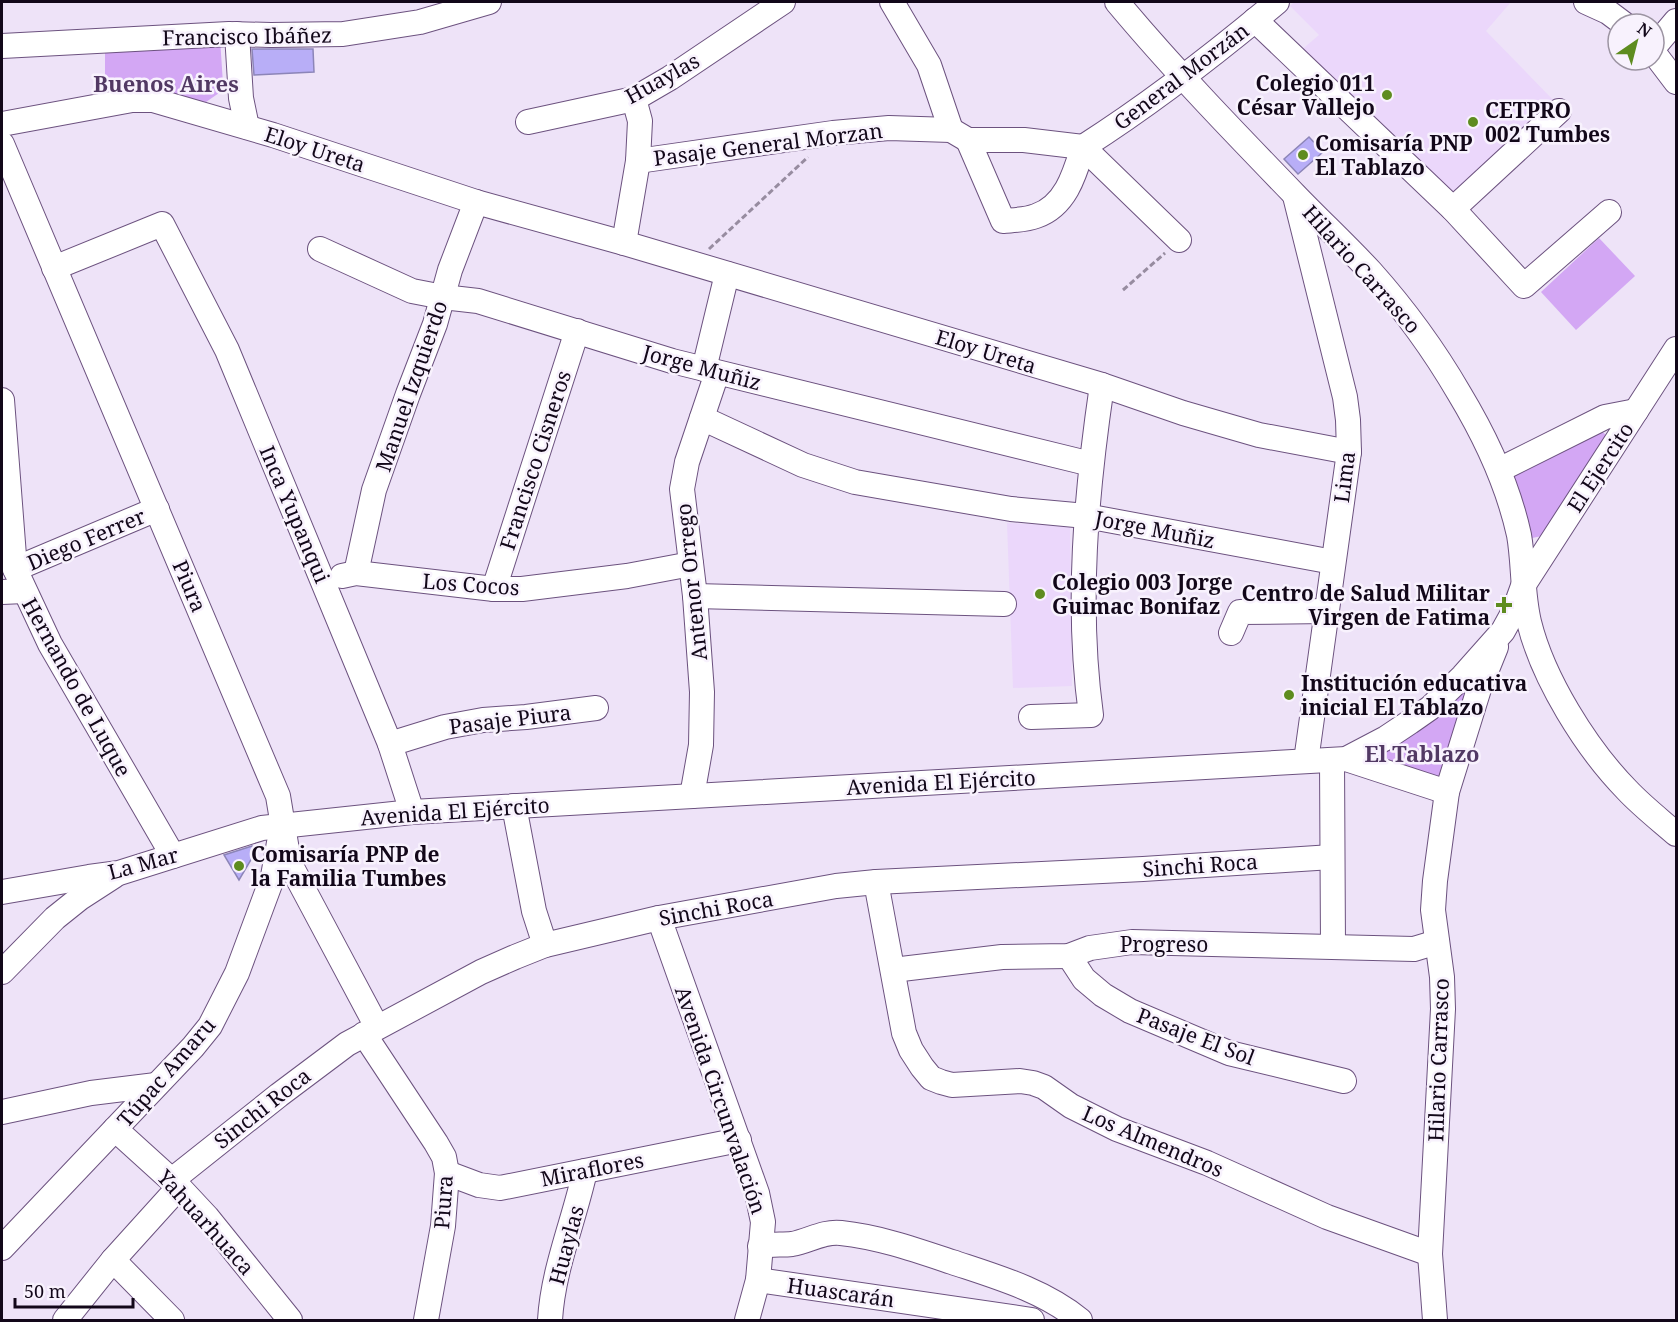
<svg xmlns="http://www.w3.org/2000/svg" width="1678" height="1322" font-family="'Noto Serif',serif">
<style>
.built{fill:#ebd7fb}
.green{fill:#d3a7f4}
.building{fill:#b8aef7;stroke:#8c85b8;stroke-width:1.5}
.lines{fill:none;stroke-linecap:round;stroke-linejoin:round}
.minor-casing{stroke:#6c527f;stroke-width:26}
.path{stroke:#978ca0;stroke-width:3;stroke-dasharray:6 3;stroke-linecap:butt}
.minor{stroke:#fff;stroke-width:24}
.poi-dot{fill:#5e8c1f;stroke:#f8f2fd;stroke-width:2}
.labels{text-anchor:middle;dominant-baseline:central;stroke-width:5;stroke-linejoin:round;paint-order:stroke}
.street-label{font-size:21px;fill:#120719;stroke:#f8f2fd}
.poi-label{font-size:21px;font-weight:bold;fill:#120719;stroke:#f8f2fd;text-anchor:start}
.neighbourhood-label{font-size:22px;font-weight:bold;fill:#523964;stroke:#f8f2fd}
</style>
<rect width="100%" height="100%" fill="#eee3f8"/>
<g class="built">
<path d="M1294,2H1511L1486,31L1558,105L1455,200L1299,52L1319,35L1290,6Z"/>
<path d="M1007,523L1070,526L1072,686L1013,688Z"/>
</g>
<g class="green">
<path d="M220,38L223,84L219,93L206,102L153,94H105V45Z"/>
<path d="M1599,238L1635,276L1576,330L1541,292Z"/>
<path d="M1602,432L1605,434L1607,438L1542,536L1532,538L1507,471Z"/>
<path d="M1468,687L1440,780L1369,755Z"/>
</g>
<g class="building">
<path d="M252,49H313L314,72L254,75Z"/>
<path d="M1309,137L1323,152L1298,174L1284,159Z"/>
<path d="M252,846L254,851L252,858L239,880L224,855Z"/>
</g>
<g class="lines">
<g class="minor-casing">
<g id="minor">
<path d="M892,2L929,65L951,130"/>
<path d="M1117,2C1173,69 1234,132 1295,195C1320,221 1347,246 1371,272C1404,309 1434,350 1459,393C1485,436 1508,485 1519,535C1524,563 1522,593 1529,622C1543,679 1586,748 1627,790C1642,806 1660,820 1676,834"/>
<path d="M1586,2L1608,12L1624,24"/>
<path d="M1255,20L1453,209L1524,286L1609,212"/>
<path d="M237,34L241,98L247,127"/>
<path d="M2,46L229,34L271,35L343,34L420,22L489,2"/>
<path d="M1654,47L1676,21"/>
<path d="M1654,53L1676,82"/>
<path d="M528,122L634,99L670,78L783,2"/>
<path d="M2,124L132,100H153L273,135L476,202L624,243L1102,385L1183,413L1259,435L1349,452"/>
<path d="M968,140L1003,221C1013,220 1026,220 1036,216C1066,206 1075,173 1083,147"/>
<path d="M2,144L278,796L289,862L377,1027"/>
<path d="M1083,147C1152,103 1215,54 1277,2"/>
<path d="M638,161L833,133L889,128L951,130L968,140H1024L1083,147L1179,240"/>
<path d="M1295,196L1345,397L1348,420L1349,452L1306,761"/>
<path d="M1453,209L1559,111"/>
<path d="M624,243L638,161L640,121L634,99"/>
<path d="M320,249L412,291L443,297L478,301L672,361L1091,464"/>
<path d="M54,268L162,224L227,350L390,744L412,812"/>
<path d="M704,369L727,274"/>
<path d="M2,400L15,569L50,644L173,856"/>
<path d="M702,418L803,465L855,482L1011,509L1086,516L1333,562"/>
<path d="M1499,470L1605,417L1636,411"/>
<path d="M15,569L157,509"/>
<path d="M356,573L374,490L408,394L435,324L450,270L476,202"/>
<path d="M342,576L356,573L494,589H522L627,576L691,564"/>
<path d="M494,589L577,331"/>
<path d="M2,592L24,591"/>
<path d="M695,596L1004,604"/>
<path d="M1231,633L1240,612L1327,611"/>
<path d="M1031,717L1091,715C1076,605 1086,494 1102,385"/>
<path d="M390,744L445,727L483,720L526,717L596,708"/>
<path d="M1346,759L1447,792"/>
<path d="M1332,760L1333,946"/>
<path d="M692,796L701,745L702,692L695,596L682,489L687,462L717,373"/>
<path d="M514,806L534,911L545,945"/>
<path d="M876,882L904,1033L911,1050L922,1067L931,1078L941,1082L952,1085L1020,1081L1033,1083L1044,1087L1071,1106L1117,1129L1207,1163L1327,1217L1430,1254"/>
<path d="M2,892L89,877L119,873L262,828L412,812L1346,759L1386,738L1410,722L1430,708L1463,676L1503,631L1514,611L1523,586L1676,349"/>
<path d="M659,918L757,1193L763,1222L758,1280L747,1320"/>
<path d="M1069,956L1084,979L1103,995L1130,1011L1229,1053L1344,1081"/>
<path d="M893,970L1002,957L1069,956L1090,948L1132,942L1414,949L1437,942"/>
<path d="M2,972L55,918L80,898L114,876"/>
<path d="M364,1034L436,1143L444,1157L447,1173L443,1226L426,1320"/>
<path d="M2,1112L91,1093L156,1085"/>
<path d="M115,1129L179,1187L207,1217L290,1320"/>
<path d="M447,1173L479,1185L500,1188L739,1140"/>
<path d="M172,1180L279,1095L347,1044L481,972L515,957L545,945L659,918L836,886L876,882L1143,869L1332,857"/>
<path d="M760,1246C771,1244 782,1245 792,1244C809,1241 823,1231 841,1233C879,1237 916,1250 952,1262C997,1277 1043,1290 1080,1320"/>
<path d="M2,1248L193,1047L210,1026L237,973L273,876L280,837"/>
<path d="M113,1260L172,1320"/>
<path d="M758,1280L1032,1320"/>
<path d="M65,1320L113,1260L179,1187"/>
<path d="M550,1320C553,1269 574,1221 585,1171"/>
<path d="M1435,1320L1430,1254L1443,1009L1442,977L1433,910L1435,881L1447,792L1479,689L1496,647"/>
</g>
</g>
<g class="path">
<path d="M709,249L808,157"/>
<path d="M1123,290L1165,253"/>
</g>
<use href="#minor" class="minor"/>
</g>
<g class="poi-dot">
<circle cx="1387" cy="95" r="6"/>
<circle cx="1473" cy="122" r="6"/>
<circle cx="1303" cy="155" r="6"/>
<circle cx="1040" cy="594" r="6"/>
<path d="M1501 596h6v6h6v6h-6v6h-6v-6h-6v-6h6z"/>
<circle cx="1289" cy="695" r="6"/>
<circle cx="239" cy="866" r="6"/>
</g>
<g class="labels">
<g class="street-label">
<text transform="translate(247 36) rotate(-1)">Francisco Ibáñez</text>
<text transform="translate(1181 76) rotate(-37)">General Morzán</text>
<text transform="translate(662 78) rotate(-29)">Huaylas</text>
<text transform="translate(768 144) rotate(-7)">Pasaje General Morzan</text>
<text transform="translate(315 149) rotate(18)">Eloy Ureta</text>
<text transform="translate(1362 269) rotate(48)">Hilario Carrasco</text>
<text transform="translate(986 351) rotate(17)">Eloy Ureta</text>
<text transform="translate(702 367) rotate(15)">Jorge Muñiz</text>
<text transform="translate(411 386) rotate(-71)">Manuel Izquierdo</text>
<text transform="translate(535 460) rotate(-72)">Francisco Cisneros</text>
<text transform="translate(1600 467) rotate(-57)">El Ejercito</text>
<text transform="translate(1344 477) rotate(-83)">Lima</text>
<text transform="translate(295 514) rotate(67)">Inca Yupanqui</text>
<text transform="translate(1155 529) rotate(11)">Jorge Muñiz</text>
<text transform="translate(86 539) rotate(-23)">Diego Ferrer</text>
<text transform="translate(691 582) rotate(-96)">Antenor Orrego</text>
<text transform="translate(471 584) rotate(4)">Los Cocos</text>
<text transform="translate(190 586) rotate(67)">Piura</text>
<text transform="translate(77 687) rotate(61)">Hernando de Luque</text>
<text transform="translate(510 719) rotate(-7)">Pasaje Piura</text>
<text transform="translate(941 782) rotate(-3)">Avenida El Ejército</text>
<text transform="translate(455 811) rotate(-4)">Avenida El Ejército</text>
<text transform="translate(143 863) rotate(-15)">La Mar</text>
<text transform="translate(1200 865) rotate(-4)">Sinchi Roca</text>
<text transform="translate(716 908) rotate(-10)">Sinchi Roca</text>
<text x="1164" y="944">Progreso</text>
<text transform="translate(1196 1036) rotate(21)">Pasaje El Sol</text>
<text transform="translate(1438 1060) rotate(-88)">Hilario Carrasco</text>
<text transform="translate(166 1072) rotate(-49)">Túpac Amaru</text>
<text transform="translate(721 1100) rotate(71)">Avenida Circunvalación</text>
<text transform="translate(262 1108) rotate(-38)">Sinchi Roca</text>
<text transform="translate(1153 1141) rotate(23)">Los Almendros</text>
<text transform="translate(592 1169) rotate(-11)">Miraflores</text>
<text transform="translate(443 1202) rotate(-86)">Piura</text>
<text transform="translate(206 1222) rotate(48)">Yahuarhuaca</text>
<text transform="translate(566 1245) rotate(-75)">Huaylas</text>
<text transform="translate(841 1292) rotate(8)">Huascarán</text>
</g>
<g class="poi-label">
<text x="1375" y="83" text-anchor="end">Colegio 011<tspan x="1375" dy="24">César Vallejo</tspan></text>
<text x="1485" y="110">CETPRO<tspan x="1485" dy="24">002 Tumbes</tspan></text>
<text x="1315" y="143">Comisaría PNP<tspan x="1315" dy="24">El Tablazo</tspan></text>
<text x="1052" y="582">Colegio 003 Jorge<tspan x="1052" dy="24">Guimac Bonifaz</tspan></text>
<text x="1490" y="593" text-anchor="end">Centro de Salud Militar<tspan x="1490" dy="24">Virgen de Fatima</tspan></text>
<text x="1301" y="683">Institución educativa<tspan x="1301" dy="24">inicial El Tablazo</tspan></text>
<text x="251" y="854">Comisaría PNP de<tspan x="251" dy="24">la Familia Tumbes</tspan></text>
</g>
<g class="neighbourhood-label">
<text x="166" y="83">Buenos Aires</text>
<text x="1422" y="753">El Tablazo</text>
</g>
</g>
<rect width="1678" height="1322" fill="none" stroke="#120719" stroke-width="6"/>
<g transform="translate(1636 42) rotate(35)"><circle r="28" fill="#f8f2fd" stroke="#9c94a2" stroke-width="1.5"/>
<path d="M0-4.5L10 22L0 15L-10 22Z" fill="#5e8c1f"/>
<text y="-9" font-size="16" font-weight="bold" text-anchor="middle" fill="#120719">N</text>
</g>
<path d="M15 1298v9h118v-9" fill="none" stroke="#120719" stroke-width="3"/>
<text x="24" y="1298" font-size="18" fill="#120719" stroke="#f8f2fd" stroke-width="4.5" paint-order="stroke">50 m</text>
</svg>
